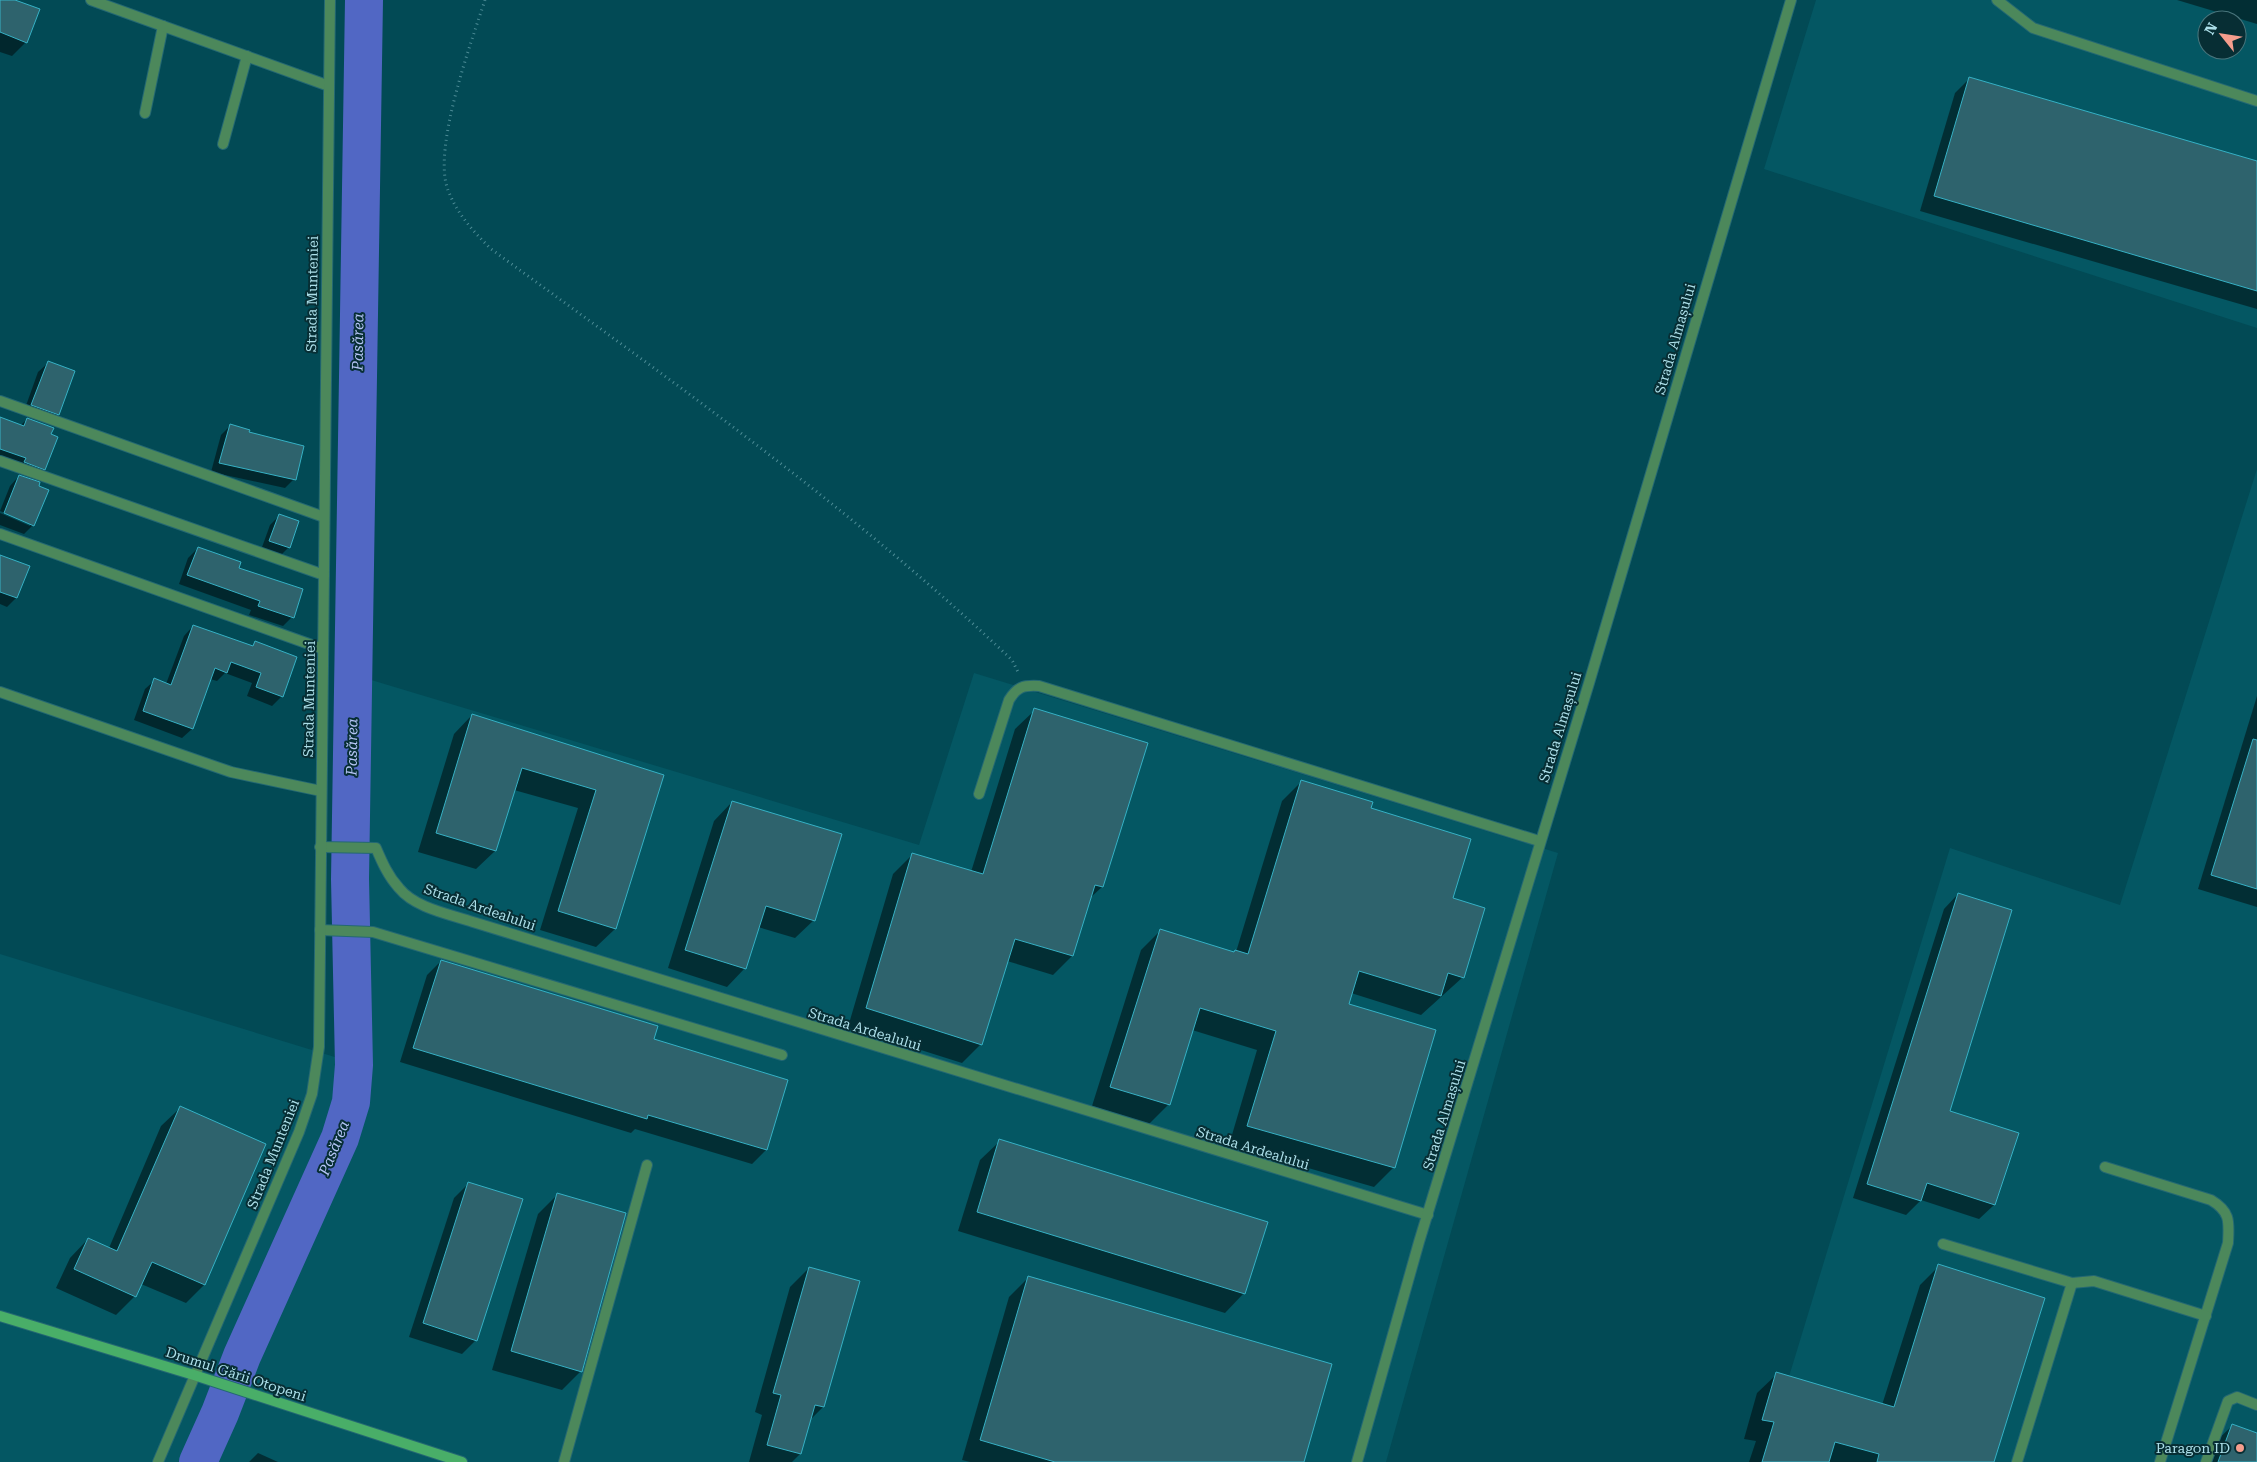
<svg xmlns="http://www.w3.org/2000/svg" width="2257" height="1462" font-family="'Roboto Serif',serif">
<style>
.built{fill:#045763;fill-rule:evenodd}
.shadow{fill:#0007}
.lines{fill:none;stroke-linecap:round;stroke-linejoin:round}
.river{stroke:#5167c4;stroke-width:38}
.building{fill:#2e636d;stroke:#36b1c5}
.service-casing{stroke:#246873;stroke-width:12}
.minor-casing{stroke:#246873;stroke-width:12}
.secondary-casing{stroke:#246873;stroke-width:12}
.path{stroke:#4d8c96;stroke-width:3;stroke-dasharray:1 4;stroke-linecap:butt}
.service{stroke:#4c885b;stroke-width:10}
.minor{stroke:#4c885b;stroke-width:10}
.secondary{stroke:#49ae68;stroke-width:10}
.poi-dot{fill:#f49d8d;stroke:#072e34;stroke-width:2}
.labels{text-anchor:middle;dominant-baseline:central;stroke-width:4;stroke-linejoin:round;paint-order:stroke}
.street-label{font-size:14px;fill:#acdfe9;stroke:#072e34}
.poi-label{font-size:14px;fill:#acdfe9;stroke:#072e34;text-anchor:end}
.water-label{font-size:15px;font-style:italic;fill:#b4c4f4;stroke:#072e34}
</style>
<rect width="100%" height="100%" fill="#024a55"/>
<g class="built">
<path d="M1816,0H2257V328L1764,169ZM2207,20H2237V50H2207Z"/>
<path d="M2257,469V1462H1763L1950,848L2120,905Z"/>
<path d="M338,670L919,845L974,673L1558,853L1386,1462H0V954L338,1058L334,937Z"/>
</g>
<g class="shadow">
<path d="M0,0H11L26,42L12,56L0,52Z"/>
<path d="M2177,0H2257V24Z"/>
<path d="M1970,78L2257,162V309L1920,211L1955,93Z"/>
<path d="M48,363L58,414L48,423L23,414L38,372Z"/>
<path d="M0,419L20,426L27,419L50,435L44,469L34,478L0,461Z"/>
<path d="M231,425L247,433L294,479L285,488L211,472L221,435Z"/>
<path d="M19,476L33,525L24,534L0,525V513L30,526V523L0,511L10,486Z"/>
<path d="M279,516L289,547L279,557L261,550L270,525Z"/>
<path d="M198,548L238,569L292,617L283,626L249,615L251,610L179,584L188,558Z"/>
<path d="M0,556L16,598L7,607L0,604Z"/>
<path d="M193,626L251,647L256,643L282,696L272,706L247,696L252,683L225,673L217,681L210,679L192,729L182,738L134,720L145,689L155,680L166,684L184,636Z"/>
<path d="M2257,696V907L2198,889Z"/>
<path d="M1035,710L1102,887L1089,899L1072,956L1053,975L1007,961L981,1044L962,1063L848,1027L893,874L912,855L971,872L1015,729Z"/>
<path d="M472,715L663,776L615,929L596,947L540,930L578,808L514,790L495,851L476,869L418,852L454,734Z"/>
<path d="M1301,782L1369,809L1452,899L1463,977L1421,1015L1351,993L1348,1005L1394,1167L1374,1187L1229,1145L1257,1050L1192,1030L1168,1105L1149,1124L1092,1106L1141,950L1160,931L1233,953L1236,952L1282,801Z"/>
<path d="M732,802L814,920L795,938L758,927L745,968L727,987L668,968L714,821Z"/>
<path d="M1958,894L1948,1112L1994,1205L1979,1219L1921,1200L1906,1215L1853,1198L1944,909Z"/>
<path d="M441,961L652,1040L766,1150L752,1164L635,1129L631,1133L400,1062L427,975Z"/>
<path d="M180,1108L265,1145L204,1285L186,1303L141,1284L135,1296L116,1315L56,1288L70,1258L88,1239L109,1248L161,1126Z"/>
<path d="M1000,1141L1244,1293L1225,1313L958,1231L980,1160Z"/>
<path d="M469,1183L476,1340L462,1354L409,1337L454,1198Z"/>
<path d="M557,1195L581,1371L562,1390L492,1370L538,1214Z"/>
<path d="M1939,1266L1992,1462H1749L1756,1441L1744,1439L1757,1393L1777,1374L1882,1405L1920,1285Z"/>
<path d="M809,1268L823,1407L809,1421L800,1454L792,1462H749L762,1415L755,1412L790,1287Z"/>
<path d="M1028,1278L1302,1462H970L962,1460L1009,1297Z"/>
<path d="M2233,1425L2257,1434V1462H2207L2213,1444Z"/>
<path d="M258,1453L278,1462H249Z"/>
</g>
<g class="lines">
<path class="river" d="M198,1462L220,1413L242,1356L340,1138L351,1102L354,1065L350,879L364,0"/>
</g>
<g class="building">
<path d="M0,0H15L40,9L27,43L0,32Z"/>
<path d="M1969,77L2257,161V291L1934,196Z"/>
<path d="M48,361L75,371L59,415L31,405Z"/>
<path d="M0,417L24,426L27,418L54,428L51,434L58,437L45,470L24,462L26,458L0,449Z"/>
<path d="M230,424L250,430L249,432L304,446L296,480L219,463Z"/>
<path d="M19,475L40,482L39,486L49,490L34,526L4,513Z"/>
<path d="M279,514L299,521L290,548L269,541Z"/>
<path d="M198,547L241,562L239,568L303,589L294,618L258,606L260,601L187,575Z"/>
<path d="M0,555L30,566L17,598L0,592Z"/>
<path d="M193,625L253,646L255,641L297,657L283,697L256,687L261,673L231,662L227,673L215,668L193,729L143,711L154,678L171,685Z"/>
<path d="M1034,708L1148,743L1103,887L1095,885L1073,956L1015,939L982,1045L866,1008L912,853L983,874Z"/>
<path d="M472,714L664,775L616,929L558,911L596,790L522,768L496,851L436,833Z"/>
<path d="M2253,739L2257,740V889L2211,875Z"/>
<path d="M1301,780L1373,802L1371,808L1471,839L1453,898L1485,908L1464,978L1448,973L1441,996L1359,971L1349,1004L1436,1030L1395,1168L1247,1126L1276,1031L1200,1008L1170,1105L1110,1087L1160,929L1234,952L1235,950L1248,954Z"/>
<path d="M732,801L842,834L815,921L766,906L746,969L685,950Z"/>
<path d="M1958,893L2012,910L1950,1111L2019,1133L1995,1205L1927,1183L1921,1201L1867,1184Z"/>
<path d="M441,960L658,1026L654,1039L788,1080L767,1150L648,1115L647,1119L413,1048Z"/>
<path d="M180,1106L266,1144L205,1285L152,1262L136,1297L74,1269L88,1238L117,1251Z"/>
<path d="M999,1139L1268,1222L1245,1294L977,1212Z"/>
<path d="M468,1182L523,1199L477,1341L423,1323Z"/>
<path d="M557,1193L626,1213L582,1372L511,1351Z"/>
<path d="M1938,1264L2045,1298L1994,1462H1877L1879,1454L1835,1442L1829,1462H1762L1774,1422L1762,1420L1776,1372L1894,1407Z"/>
<path d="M809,1267L860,1281L824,1407L815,1405L801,1454L767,1445L781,1395L773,1393Z"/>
<path d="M1028,1276L1332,1364L1304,1462H1055L980,1440Z"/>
<path d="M2232,1424L2257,1433V1462H2218Z"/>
</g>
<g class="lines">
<g class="service-casing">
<g id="service">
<path d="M1997,0L2033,28L2257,101"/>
<path d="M145,113L163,26"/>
<path d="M223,144L247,56"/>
<path d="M979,794L1009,700C1017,687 1023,685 1039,686L1539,841"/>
<path d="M320,930L373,932L782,1055"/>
<path d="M2105,1167L2211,1200C2231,1212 2229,1222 2228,1243L2160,1462"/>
<path d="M1943,1244L2072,1283L2094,1281L2206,1316"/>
<path d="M564,1462L647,1165"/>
<path d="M2017,1462L2072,1283"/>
<path d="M2206,1462L2228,1401L2237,1397L2257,1405"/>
</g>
</g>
<g class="minor-casing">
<g id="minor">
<path d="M91,0L329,86"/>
<path d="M0,401L324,517"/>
<path d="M0,461L324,575"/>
<path d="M0,534L323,649"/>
<path d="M0,692L231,772L321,791"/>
<path d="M320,847L376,848C382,862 388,876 399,888C415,908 449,914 473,922L1428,1215"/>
<path d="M158,1462L299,1132L312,1094L319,1047L330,0"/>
<path d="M1357,1462L1419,1242L1589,683L1791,0"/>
</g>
</g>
<g class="secondary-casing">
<path id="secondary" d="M0,1316L194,1375L462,1462"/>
</g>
<path class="path" d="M485,0C471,43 432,149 448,190C457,214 473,231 491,249C670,380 851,507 1012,660L1019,674"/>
<use href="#service" class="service"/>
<use href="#minor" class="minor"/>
<use href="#secondary" class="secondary"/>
</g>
<circle class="poi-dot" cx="2240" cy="1448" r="5"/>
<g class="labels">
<g class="street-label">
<text transform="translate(312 294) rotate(-89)">Strada Munteniei</text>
<text transform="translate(1675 339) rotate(-74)">Strada Almașului</text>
<text transform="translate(309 699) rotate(-89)">Strada Munteniei</text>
<text transform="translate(1560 727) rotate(-73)">Strada Almașului</text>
<text transform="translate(480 907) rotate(19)">Strada Ardealului</text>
<text transform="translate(865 1029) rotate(17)">Strada Ardealului</text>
<text transform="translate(1444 1115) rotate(-73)">Strada Almașului</text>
<text transform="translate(1253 1148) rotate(17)">Strada Ardealului</text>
<text transform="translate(273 1154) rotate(-68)">Strada Munteniei</text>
<text transform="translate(236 1374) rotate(18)">Drumul Gării Otopeni</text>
</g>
<g class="poi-label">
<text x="2230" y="1448">Paragon ID</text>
</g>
<g class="water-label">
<text transform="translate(358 342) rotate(-89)">Pasărea</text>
<text transform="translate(352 747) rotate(-89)">Pasărea</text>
<text transform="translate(334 1148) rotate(-68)">Pasărea</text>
</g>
</g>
<g transform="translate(2222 35) rotate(300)"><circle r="24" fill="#072e34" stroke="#49757c"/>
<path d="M0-4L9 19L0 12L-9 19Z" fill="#f49d8d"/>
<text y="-8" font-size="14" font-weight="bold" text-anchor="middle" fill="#acdfe9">N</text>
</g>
</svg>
